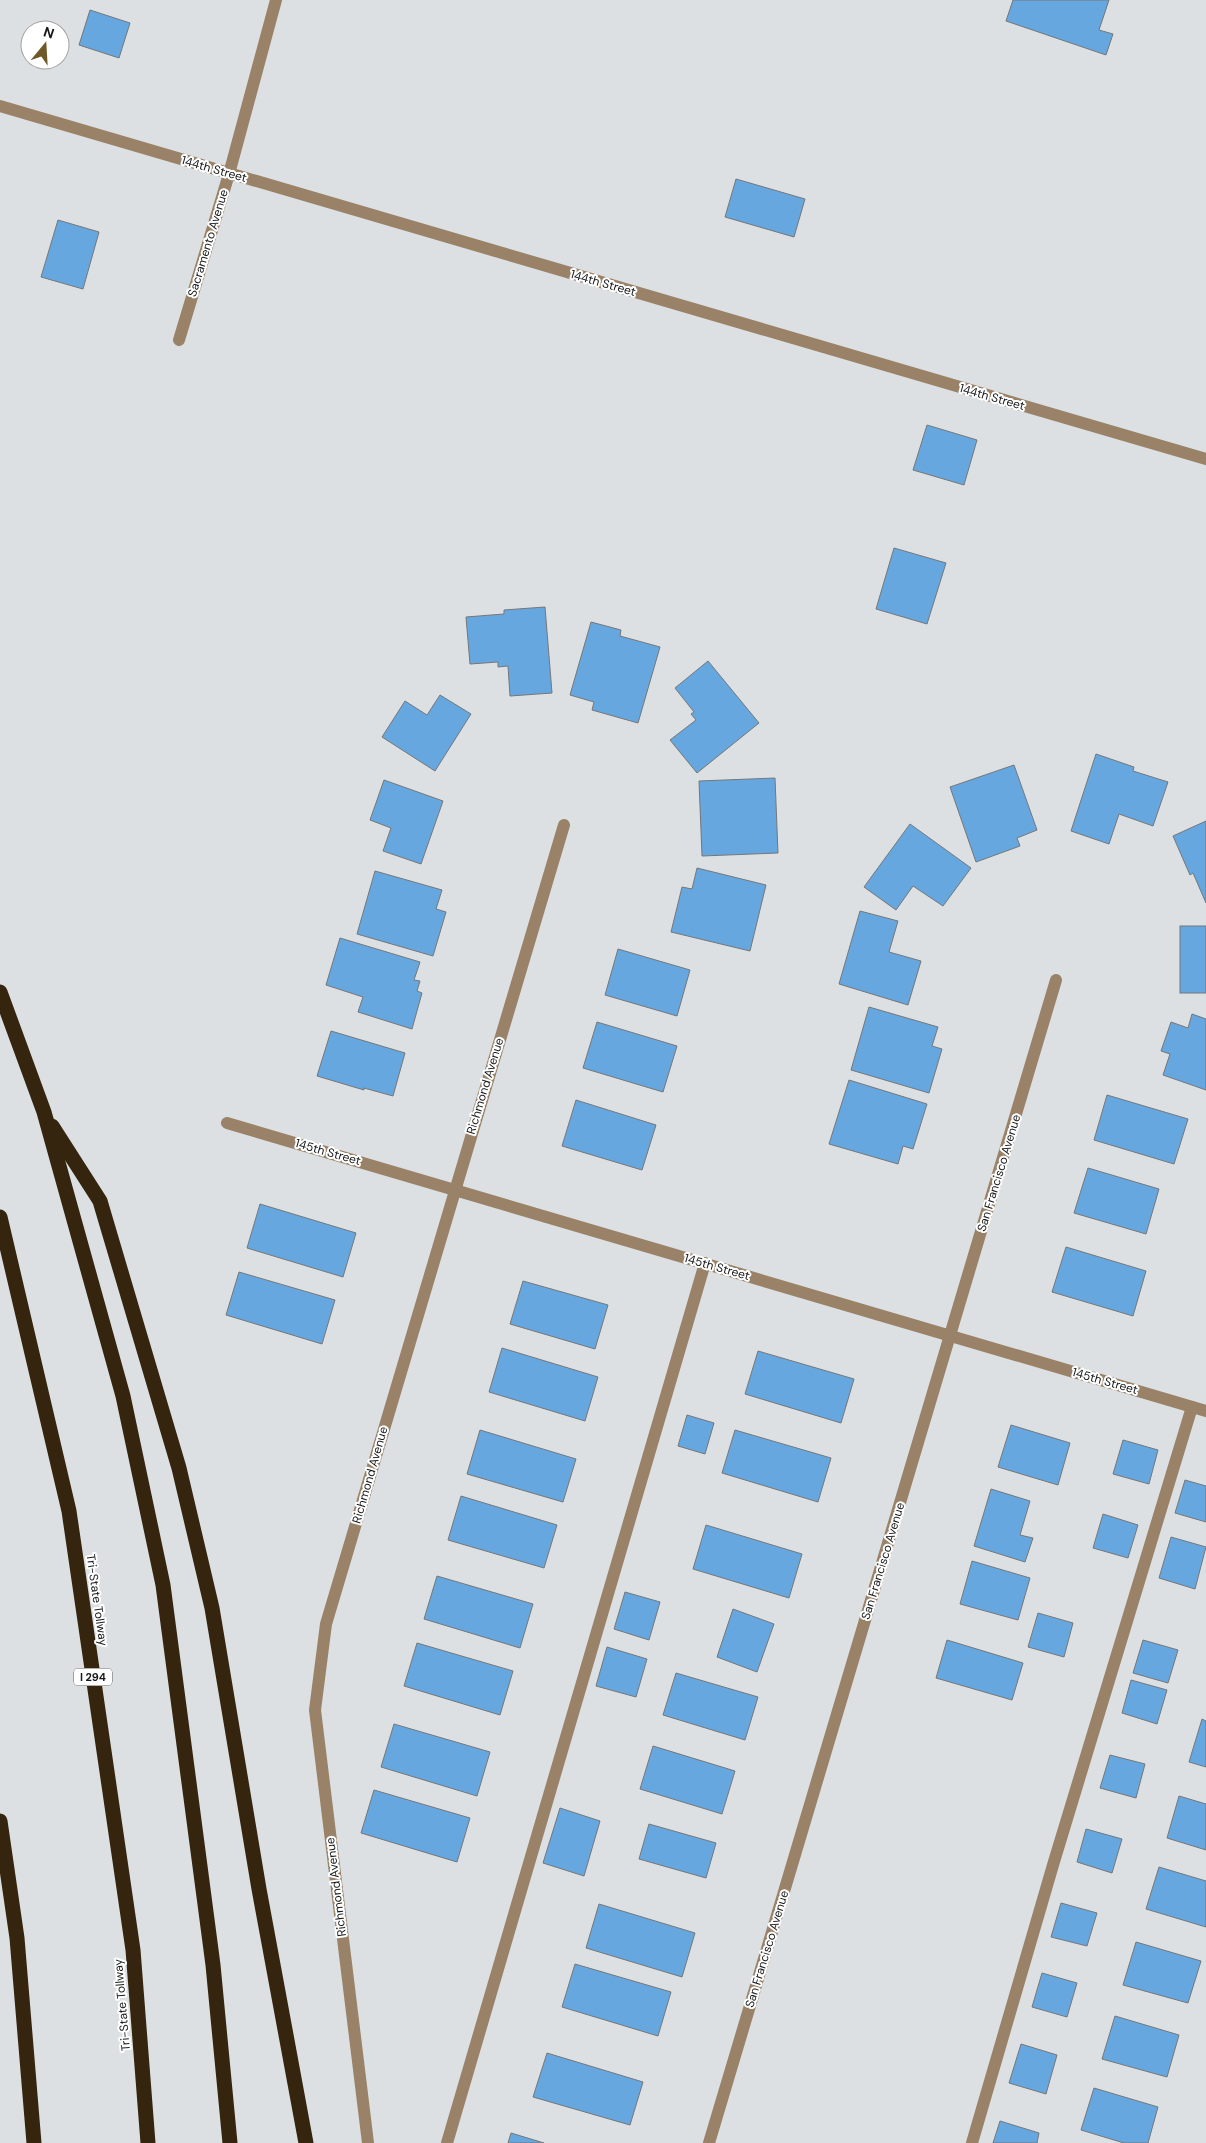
<svg xmlns="http://www.w3.org/2000/svg" width="1206" height="2143" font-family="'DM Sans',sans-serif">
<style>
.building{fill:#66a7df;stroke:#74777a}
.lines{fill:none;stroke-linecap:round;stroke-linejoin:round}
.minor{stroke:#998267;stroke-width:12}
.highway{stroke:#35240e;stroke-width:15}
.labels{text-anchor:middle;dominant-baseline:central;stroke-width:4;stroke-linejoin:round;paint-order:stroke}
.shield{fill:#fff;stroke:#5c5d5d;stroke-width:1}
.shield-label{font-size:11px;font-weight:bold;fill:#161718}
.street-label{font-size:12px;fill:#161718;stroke:#fff}
</style>
<rect width="100%" height="100%" fill="#dce0e3"/>
<g class="building">
<path d="M1013,0H1109L1099,30L1113,34L1106,55L1006,21Z"/>
<path d="M90,10L130,23L119,58L79,45Z"/>
<path d="M736,179L805,199L794,237L725,217Z"/>
<path d="M58,220L99,232L83,289L41,277Z"/>
<path d="M927,425L977,440L964,485L913,470Z"/>
<path d="M894,548L946,563L927,624L876,609Z"/>
<path d="M545,607L552,693L510,696L508,666L498,667V662L470,664L466,617L504,614V610Z"/>
<path d="M591,622L621,630L620,636L660,647L638,723L592,710L594,702L570,695Z"/>
<path d="M708,661L759,723L697,773L670,740L696,720L691,714L694,712L675,688Z"/>
<path d="M440,695L471,714L435,771L382,737L405,701L427,715Z"/>
<path d="M1096,754L1134,767L1133,771L1168,782L1153,826L1119,814L1109,844L1071,831Z"/>
<path d="M1014,765L1037,830L1017,838L1020,846L976,862L950,787Z"/>
<path d="M775,778L778,853L702,856L699,781Z"/>
<path d="M384,780L443,801L421,864L383,851L391,828L370,820Z"/>
<path d="M1206,821V903L1193,873L1190,875L1173,836Z"/>
<path d="M910,824L971,868L943,906L913,886L896,910L864,887Z"/>
<path d="M697,868L766,885L750,951L671,932L682,887L692,889Z"/>
<path d="M375,871L442,890L436,909L446,912L433,956L357,934Z"/>
<path d="M860,911L898,921L889,952L921,961L908,1005L839,984Z"/>
<rect x="1180" y="926" width="26" height="67"/>
<path d="M340,938L420,962L414,980L420,981L417,991L422,993L412,1029L358,1012L363,997L326,985Z"/>
<path d="M618,949L690,970L677,1016L605,995Z"/>
<path d="M869,1007L938,1027L932,1046L942,1049L929,1093L851,1070Z"/>
<path d="M1192,1014L1206,1019V1090L1163,1075L1170,1054L1161,1051L1171,1022L1188,1028Z"/>
<path d="M597,1022L677,1046L663,1092L583,1068Z"/>
<path d="M331,1031L405,1053L393,1096L364,1088V1090L317,1076Z"/>
<path d="M849,1080L927,1104L913,1149L903,1146L898,1164L829,1144Z"/>
<path d="M1107,1095L1188,1119L1174,1164L1094,1140Z"/>
<path d="M576,1100L656,1125L642,1170L562,1146Z"/>
<path d="M1088,1168L1159,1189L1146,1234L1074,1213Z"/>
<path d="M260,1204L356,1233L343,1277L247,1248Z"/>
<path d="M1066,1247L1146,1271L1133,1316L1052,1292Z"/>
<path d="M239,1272L335,1300L322,1344L226,1315Z"/>
<path d="M523,1281L608,1305L595,1349L510,1324Z"/>
<path d="M502,1348L598,1377L585,1421L489,1392Z"/>
<path d="M758,1351L854,1379L841,1423L745,1394Z"/>
<path d="M687,1415L714,1423L705,1454L678,1446Z"/>
<path d="M1011,1425L1070,1443L1058,1485L998,1467Z"/>
<path d="M480,1430L576,1459L563,1502L467,1474Z"/>
<path d="M735,1430L831,1458L818,1502L722,1473Z"/>
<path d="M1123,1440L1158,1450L1149,1484L1113,1474Z"/>
<path d="M1185,1480L1206,1486V1522L1175,1513Z"/>
<path d="M991,1489L1030,1501L1020,1535L1033,1538L1025,1562L974,1546Z"/>
<path d="M461,1496L557,1525L544,1568L448,1540Z"/>
<path d="M1103,1514L1138,1525L1128,1558L1093,1548Z"/>
<path d="M706,1525L802,1554L789,1598L693,1569Z"/>
<path d="M1171,1537L1206,1547L1195,1589L1159,1578Z"/>
<path d="M972,1561L1030,1578L1018,1620L960,1604Z"/>
<path d="M437,1576L533,1604L520,1648L424,1619Z"/>
<path d="M625,1592L660,1602L649,1640L614,1629Z"/>
<path d="M733,1609L774,1624L757,1672L717,1657Z"/>
<path d="M1038,1613L1073,1623L1064,1657L1028,1647Z"/>
<path d="M947,1640L1023,1663L1012,1700L936,1678Z"/>
<path d="M1143,1640L1178,1650L1168,1683L1133,1673Z"/>
<path d="M417,1643L513,1671L500,1715L404,1686Z"/>
<path d="M607,1647L647,1659L636,1697L596,1686Z"/>
<path d="M676,1673L758,1697L745,1740L663,1715Z"/>
<path d="M1131,1680L1167,1690L1157,1724L1122,1713Z"/>
<path d="M1202,1719L1206,1721V1767L1189,1762Z"/>
<path d="M394,1724L490,1752L477,1796L381,1767Z"/>
<path d="M653,1746L735,1771L722,1814L640,1789Z"/>
<path d="M1110,1755L1145,1764L1136,1798L1100,1788Z"/>
<path d="M374,1790L470,1818L457,1862L361,1833Z"/>
<path d="M1179,1796L1206,1804V1850L1167,1838Z"/>
<path d="M560,1808L600,1821L584,1876L543,1863Z"/>
<path d="M649,1824L716,1843L706,1878L639,1859Z"/>
<path d="M1086,1829L1122,1839L1112,1873L1077,1862Z"/>
<path d="M1159,1867L1206,1881V1927L1146,1909Z"/>
<path d="M1061,1903L1097,1913L1087,1946L1051,1937Z"/>
<path d="M599,1904L695,1933L682,1977L586,1948Z"/>
<path d="M1136,1942L1201,1961L1188,2003L1123,1985Z"/>
<path d="M575,1964L671,1992L658,2036L562,2007Z"/>
<path d="M1042,1973L1077,1983L1067,2017L1032,2007Z"/>
<path d="M1115,2016L1179,2035L1167,2077L1102,2059Z"/>
<path d="M1021,2044L1057,2055L1046,2094L1009,2083Z"/>
<path d="M547,2053L643,2082L630,2125L533,2097Z"/>
<path d="M1094,2088L1158,2107L1148,2143H1124L1081,2130Z"/>
<path d="M1000,2121L1039,2133L1037,2143H993Z"/>
<path d="M511,2133L544,2143H508Z"/>
</g>
<g class="lines">
<g class="minor">
<path d="M0,106L1206,459"/>
<path d="M179,340L229,174L276,0"/>
<path d="M227,1123L1206,1411"/>
<path d="M368,2143L315,1710L326,1624L564,825"/>
<path d="M447,2143L705,1263"/>
<path d="M709,2143L1056,980"/>
<path d="M972,2143L1053,1865L1192,1407"/>
</g>
<g class="highway">
<path d="M0,992L44,1112L123,1396L163,1585L213,1965L230,2143"/>
<path d="M52,1126L100,1201L179,1468L212,1608L259,1889L306,2143"/>
<path d="M0,1217L69,1511L133,1950L148,2143"/>
<path d="M0,1821L17,1938L34,2143"/>
</g>
</g>
<g class="labels">
<rect class="shield" x="74" y="1668.5" width="38" height="17" rx="4"/>
<g class="shield-label">
<text x="93" y="1677">I 294</text>
</g>
<g class="street-label">
<text transform="translate(214 169) rotate(16)">144th Street</text>
<text transform="translate(208 243) rotate(-73)">Sacramento Avenue</text>
<text transform="translate(603 283) rotate(16)">144th Street</text>
<text transform="translate(992 397) rotate(16)">144th Street</text>
<text transform="translate(485 1086) rotate(-73)">Richmond Avenue</text>
<text transform="translate(328 1152) rotate(16)">145th Street</text>
<text transform="translate(999 1173) rotate(-73)">San Francisco Avenue</text>
<text transform="translate(717 1267) rotate(16)">145th Street</text>
<text transform="translate(1105 1381) rotate(16)">145th Street</text>
<text transform="translate(370 1475) rotate(-74)">Richmond Avenue</text>
<text transform="translate(883 1561) rotate(-73)">San Francisco Avenue</text>
<text transform="translate(97 1600) rotate(82)">Tri-State Tollway</text>
<text transform="translate(336 1887) rotate(-97)">Richmond Avenue</text>
<text transform="translate(767 1949) rotate(-73)">San Francisco Avenue</text>
<text transform="translate(122 2005) rotate(-95)">Tri-State Tollway</text>
</g>
</g>
<g transform="translate(45 45) rotate(18)"><circle r="24" fill="#ffffff" stroke="#a2a2a3"/>
<path d="M0-4L9 19L0 12L-9 19Z" fill="#6f5928"/>
<text y="-8" font-size="14" font-weight="bold" text-anchor="middle" fill="#161718">N</text>
</g>
</svg>
